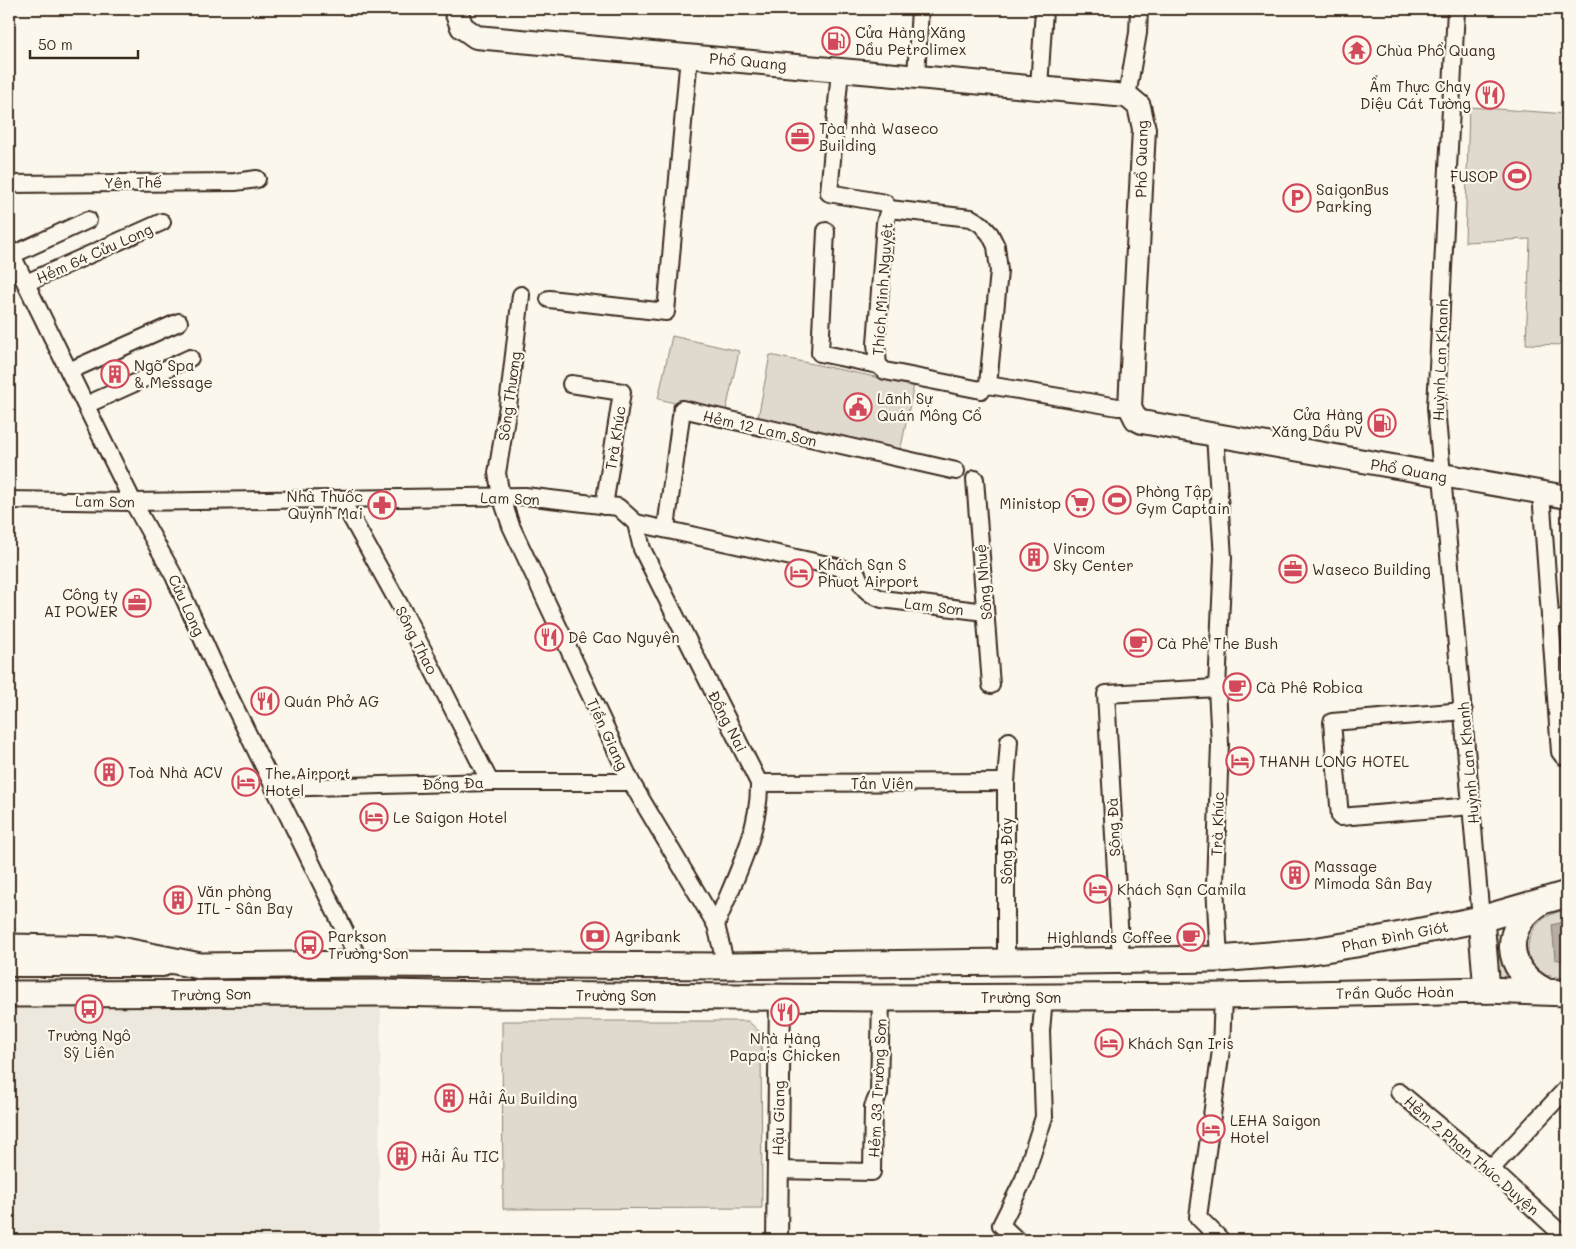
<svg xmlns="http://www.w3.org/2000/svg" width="1576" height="1249" font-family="Mali,sans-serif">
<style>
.built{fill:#ede8dd}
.green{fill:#dfd9ce;stroke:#8d8276}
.water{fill:#b6aea2;stroke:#85796d}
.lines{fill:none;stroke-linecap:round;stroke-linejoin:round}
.minor-casing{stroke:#3b2a1e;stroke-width:20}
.tertiary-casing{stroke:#3b2a1e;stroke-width:24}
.secondary-casing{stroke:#3b2a1e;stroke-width:26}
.primary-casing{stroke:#3b2a1e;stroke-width:29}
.minor{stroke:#fbf7ec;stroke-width:16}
.tertiary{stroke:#fbf7ec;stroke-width:20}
.secondary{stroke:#fbf7ec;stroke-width:22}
.primary{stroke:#fbf7ec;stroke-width:25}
.labels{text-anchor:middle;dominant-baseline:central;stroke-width:4.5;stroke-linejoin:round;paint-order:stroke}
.poi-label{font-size:15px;fill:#3b2a1e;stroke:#fbf7ec;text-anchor:start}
.street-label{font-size:15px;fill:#3b2a1e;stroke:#fbf7ec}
</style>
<rect width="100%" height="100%" fill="#fbf7ec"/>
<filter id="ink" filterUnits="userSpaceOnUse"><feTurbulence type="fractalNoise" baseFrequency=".02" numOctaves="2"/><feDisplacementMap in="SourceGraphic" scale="10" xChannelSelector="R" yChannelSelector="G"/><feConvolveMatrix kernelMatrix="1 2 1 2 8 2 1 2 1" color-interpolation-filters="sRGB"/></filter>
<g filter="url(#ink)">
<path class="built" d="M9,998L381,1004L378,1240H9Z"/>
<g class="green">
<path d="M1469,107L1567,114V345L1526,344L1530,239L1465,242Z"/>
<path d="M672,336L739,351L725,415L658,399Z"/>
<path d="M770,355L914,385L900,452L757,423Z"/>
<path d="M1567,909V978C1558,977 1549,977 1541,973C1521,961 1526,933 1542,920C1550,914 1558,912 1567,909Z"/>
<path d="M1502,934L1501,956L1509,976L1495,977L1492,935Z"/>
<path d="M502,1021H748L761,1033L762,1208L503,1209Z"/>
</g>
<path class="water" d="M1567,921V962L1555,959L1552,925Z"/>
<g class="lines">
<g class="minor-casing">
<g id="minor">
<path d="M1456,9L1436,407L1481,919"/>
<path d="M840,70L829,193L885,203L889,209"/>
<path d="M916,76L920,9"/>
<path d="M1039,88L1044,9"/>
<path d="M1127,96L1138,33L1139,9"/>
<path d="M9,184L235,182L257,179"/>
<path d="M889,209L885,223L876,344L878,365L885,371L981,390L988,385L1118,407H1130"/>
<path d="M889,209L971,218L981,224L990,234L996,246L999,271L988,385"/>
<path d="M826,231L820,353L878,365"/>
<path d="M9,249L133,502L174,576L218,673L361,964"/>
<path d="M12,255L88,220"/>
<path d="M26,283L162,222"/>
<path d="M521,295L508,406L497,473L501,496L511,526L631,782L716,925L726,966"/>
<path d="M549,299L666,312L689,56"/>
<path d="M69,371L179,322"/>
<path d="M571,384L622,392L604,506"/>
<path d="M86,405L190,358"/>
<path d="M975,479L991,685"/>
<path d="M1541,493L1560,752L1563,756L1567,755"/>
<path d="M341,499L404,613L490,782"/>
<path d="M9,500L133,502L525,496L618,507L636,523L842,568L857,574C862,588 868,594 882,599L985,612"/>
<path d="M636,523L642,549L759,783C760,833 734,879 716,925"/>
<path d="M666,528L682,409L956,471"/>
<path d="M1550,620L1567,618"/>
<path d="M1217,688L1220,744L1215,885L1219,959"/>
<path d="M1464,711L1332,722L1340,817L1472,806"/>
<path d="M759,783L1006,782"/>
<path d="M274,788L490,782H631"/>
<path d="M1121,960L1106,694L1217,688L1223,558L1215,435"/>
<path d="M1006,961V782L1009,741"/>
<path d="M1399,1092L1491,1169L1567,1239"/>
<path d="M1491,1169L1567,1088"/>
<path d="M777,1170L872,1172L873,1107L879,1093L881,998"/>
<path d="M1017,1240L1001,1225L1024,1179L1044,1117L1041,1031L1044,997"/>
<path d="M1221,1240L1198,1217L1221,1050L1223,996"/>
</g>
</g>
<g class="tertiary-casing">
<g id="tertiary">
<path d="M9,966H163"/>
<path d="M777,1240L780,995"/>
</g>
</g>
<g class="secondary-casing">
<path id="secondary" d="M455,9L462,27L476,37L1127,96L1139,106L1144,129L1130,407L1136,419L1142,422L1567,497"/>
</g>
<g class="primary-casing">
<g id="primary">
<path d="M1539,903C1502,929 1504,968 1543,990"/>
<path d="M1481,919L1487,990"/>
<path d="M9,947L115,949L200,966L361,964L726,966L1219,959L1306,952L1356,944L1481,919L1567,894"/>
<path d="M9,994L386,993L493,995L881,998L1223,996L1487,990L1567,993"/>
</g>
</g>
<use href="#minor" class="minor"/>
<use href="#tertiary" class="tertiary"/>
<use href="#secondary" class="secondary"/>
<use href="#primary" class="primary"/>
</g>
</g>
<defs>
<g id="fuel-ring" transform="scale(1.4375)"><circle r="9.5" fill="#fbf7ec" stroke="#d1495b" stroke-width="1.5"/><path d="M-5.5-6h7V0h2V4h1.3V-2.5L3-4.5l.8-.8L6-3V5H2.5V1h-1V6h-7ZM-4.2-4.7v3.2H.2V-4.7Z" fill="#d1495b"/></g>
<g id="temple-ring" transform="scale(1.4375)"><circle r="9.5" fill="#fbf7ec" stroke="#d1495b" stroke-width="1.5"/><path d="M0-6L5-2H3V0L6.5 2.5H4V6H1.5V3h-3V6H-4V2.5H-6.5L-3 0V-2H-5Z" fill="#d1495b"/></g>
<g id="restaurant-ring" transform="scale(1.4375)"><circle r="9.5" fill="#fbf7ec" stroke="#d1495b" stroke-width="1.5"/><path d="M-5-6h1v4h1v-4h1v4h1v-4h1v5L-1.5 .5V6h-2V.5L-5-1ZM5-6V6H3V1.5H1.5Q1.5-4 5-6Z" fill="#d1495b"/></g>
<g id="office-ring" transform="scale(1.4375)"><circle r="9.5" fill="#fbf7ec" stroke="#d1495b" stroke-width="1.5"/><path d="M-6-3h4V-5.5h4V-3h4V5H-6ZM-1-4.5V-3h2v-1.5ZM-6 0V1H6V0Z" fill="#d1495b"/></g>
<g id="stadium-ring" transform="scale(1.4375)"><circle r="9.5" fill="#fbf7ec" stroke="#d1495b" stroke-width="1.5"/><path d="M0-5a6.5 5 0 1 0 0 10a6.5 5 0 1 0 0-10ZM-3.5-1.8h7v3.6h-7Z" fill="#d1495b"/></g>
<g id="parking-ring" transform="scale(1.4375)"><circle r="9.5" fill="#fbf7ec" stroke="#d1495b" stroke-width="1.5"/><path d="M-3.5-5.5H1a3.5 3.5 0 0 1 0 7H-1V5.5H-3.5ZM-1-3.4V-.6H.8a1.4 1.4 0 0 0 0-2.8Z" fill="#d1495b"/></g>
<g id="building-ring" transform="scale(1.4375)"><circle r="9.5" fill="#fbf7ec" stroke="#d1495b" stroke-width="1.5"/><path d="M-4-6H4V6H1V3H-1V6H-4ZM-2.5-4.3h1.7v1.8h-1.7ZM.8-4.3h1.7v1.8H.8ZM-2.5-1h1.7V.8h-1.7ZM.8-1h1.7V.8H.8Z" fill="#d1495b"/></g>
<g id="civic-ring" transform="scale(1.4375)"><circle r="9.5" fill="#fbf7ec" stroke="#d1495b" stroke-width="1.5"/><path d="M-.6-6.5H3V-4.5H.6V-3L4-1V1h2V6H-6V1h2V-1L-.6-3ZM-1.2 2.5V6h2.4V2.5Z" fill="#d1495b"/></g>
<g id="supermarket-ring" transform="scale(1.4375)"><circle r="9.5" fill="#fbf7ec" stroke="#d1495b" stroke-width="1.5"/><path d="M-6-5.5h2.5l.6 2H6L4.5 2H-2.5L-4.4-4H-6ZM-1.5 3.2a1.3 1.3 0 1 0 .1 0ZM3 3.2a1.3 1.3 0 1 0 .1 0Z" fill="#d1495b"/></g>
<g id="pharmacy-ring" transform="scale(1.4375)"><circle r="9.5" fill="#fbf7ec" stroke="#d1495b" stroke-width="1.5"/><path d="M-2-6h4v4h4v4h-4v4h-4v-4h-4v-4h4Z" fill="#d1495b"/></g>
<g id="hotel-ring" transform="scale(1.4375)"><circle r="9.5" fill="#fbf7ec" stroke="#d1495b" stroke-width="1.5"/><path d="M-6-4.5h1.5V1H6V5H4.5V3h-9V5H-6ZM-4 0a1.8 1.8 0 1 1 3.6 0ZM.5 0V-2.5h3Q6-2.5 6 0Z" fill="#d1495b"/></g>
<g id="cafe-ring" transform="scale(1.4375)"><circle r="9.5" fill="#fbf7ec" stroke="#d1495b" stroke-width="1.5"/><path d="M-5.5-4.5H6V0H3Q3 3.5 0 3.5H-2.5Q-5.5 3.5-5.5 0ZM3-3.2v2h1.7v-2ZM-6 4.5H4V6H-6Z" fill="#d1495b"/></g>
<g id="bank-ring" transform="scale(1.4375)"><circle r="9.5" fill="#fbf7ec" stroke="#d1495b" stroke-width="1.5"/><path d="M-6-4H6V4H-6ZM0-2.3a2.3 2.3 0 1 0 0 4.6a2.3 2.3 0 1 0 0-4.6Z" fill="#d1495b"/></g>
<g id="bus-ring" transform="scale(1.4375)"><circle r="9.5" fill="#fbf7ec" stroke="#d1495b" stroke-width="1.5"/><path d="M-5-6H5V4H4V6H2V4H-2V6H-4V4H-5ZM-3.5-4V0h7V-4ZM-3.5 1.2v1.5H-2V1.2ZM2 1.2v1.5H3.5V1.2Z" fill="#d1495b"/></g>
</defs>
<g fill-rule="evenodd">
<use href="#fuel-ring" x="836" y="41"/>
<use href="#temple-ring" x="1357" y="50"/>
<use href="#restaurant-ring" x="1490" y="95"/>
<use href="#office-ring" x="800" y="137"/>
<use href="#stadium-ring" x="1517" y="176"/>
<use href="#parking-ring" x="1297" y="198"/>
<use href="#building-ring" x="115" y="374"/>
<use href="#civic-ring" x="858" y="407"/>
<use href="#fuel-ring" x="1382" y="423"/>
<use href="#stadium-ring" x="1117" y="500"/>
<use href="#supermarket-ring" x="1080" y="503"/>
<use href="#pharmacy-ring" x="382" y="505"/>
<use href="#building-ring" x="1034" y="557"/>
<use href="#office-ring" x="1293" y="569"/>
<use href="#hotel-ring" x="799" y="573"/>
<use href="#office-ring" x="137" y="603"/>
<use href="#restaurant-ring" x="549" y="637"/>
<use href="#cafe-ring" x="1138" y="643"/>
<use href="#cafe-ring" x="1237" y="687"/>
<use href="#restaurant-ring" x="265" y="701"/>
<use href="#hotel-ring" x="1240" y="761"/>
<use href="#building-ring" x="109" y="772"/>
<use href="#hotel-ring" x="246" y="782"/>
<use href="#hotel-ring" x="374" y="817"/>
<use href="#building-ring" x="1295" y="875"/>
<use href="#hotel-ring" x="1098" y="889"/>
<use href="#building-ring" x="178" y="900"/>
<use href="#bank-ring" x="595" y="936"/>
<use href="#cafe-ring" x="1191" y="937"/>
<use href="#bus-ring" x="309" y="945"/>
<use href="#bus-ring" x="89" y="1009"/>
<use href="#restaurant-ring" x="785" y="1012"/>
<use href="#hotel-ring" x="1109" y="1043"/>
<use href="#building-ring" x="449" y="1098"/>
<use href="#hotel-ring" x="1211" y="1129"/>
<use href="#building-ring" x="402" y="1156"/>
</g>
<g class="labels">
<g class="poi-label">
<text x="855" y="32">Cửa Hàng Xăng<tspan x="855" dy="17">Dầu Petrolimex</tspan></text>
<text x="1376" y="50">Chùa Phổ Quang</text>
<text x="1471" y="86" text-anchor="end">Ẩm Thực Chay<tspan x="1471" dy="17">Diệu Cát Tường</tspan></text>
<text x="819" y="128">Tòa nhà Waseco<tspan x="819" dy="17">Building</tspan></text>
<text x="1498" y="176" text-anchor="end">FUSOP</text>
<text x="1316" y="189">SaigonBus<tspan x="1316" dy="17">Parking</tspan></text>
<text x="134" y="365">Ngõ Spa<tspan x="134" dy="17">&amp; Message</tspan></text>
<text x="877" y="398">Lãnh Sự<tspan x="877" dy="17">Quán Mông Cổ</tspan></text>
<text x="1363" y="414" text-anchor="end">Cửa Hàng<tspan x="1363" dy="17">Xăng Dầu PV</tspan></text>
<text x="1136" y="491">Phòng Tập<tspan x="1136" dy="17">Gym Captain</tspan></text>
<text x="363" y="496" text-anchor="end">Nhà Thuốc<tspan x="363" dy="17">Quỳnh Mai</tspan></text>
<text x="1061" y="503" text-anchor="end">Ministop</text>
<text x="1053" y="548">Vincom<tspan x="1053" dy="17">Sky Center</tspan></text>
<text x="818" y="564">Khách Sạn S<tspan x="818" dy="17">Phuot Airport</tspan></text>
<text x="1312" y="569">Waseco Building</text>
<text x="118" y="594" text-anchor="end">Công ty<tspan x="118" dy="17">AI POWER</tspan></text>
<text x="568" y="637">Dê Cao Nguyên</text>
<text x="1157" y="643">Cà Phê The Bush</text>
<text x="1256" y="687">Cà Phê Robica</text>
<text x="284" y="701">Quán Phở AG</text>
<text x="1259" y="761">THANH LONG HOTEL</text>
<text x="128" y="772">Toà Nhà ACV</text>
<text x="265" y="773">The Airport<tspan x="265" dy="17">Hotel</tspan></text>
<text x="393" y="817">Le Saigon Hotel</text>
<text x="1314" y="866">Massage<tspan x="1314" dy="17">Mimoda Sân Bay</tspan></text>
<text x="1117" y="889">Khách Sạn Camila</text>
<text x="197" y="891">Văn phòng<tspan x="197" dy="17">ITL - Sân Bay</tspan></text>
<text x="328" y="936">Parkson<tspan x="328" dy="17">Trường Sơn</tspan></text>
<text x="614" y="936">Agribank</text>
<text x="1172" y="937" text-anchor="end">Highlands Coffee</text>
<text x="89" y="1035" text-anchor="middle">Trường Ngô<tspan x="89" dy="17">Sỹ Liên</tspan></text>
<text x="785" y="1038" text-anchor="middle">Nhà Hàng<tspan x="785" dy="17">Papa's Chicken</tspan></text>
<text x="1128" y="1043">Khách Sạn Iris</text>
<text x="468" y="1098">Hải Âu Building</text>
<text x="1230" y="1120">LEHA Saigon<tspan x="1230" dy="17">Hotel</tspan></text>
<text x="421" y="1156">Hải Âu TIC</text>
</g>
<g class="street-label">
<text transform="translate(748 61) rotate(5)">Phổ Quang</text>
<text transform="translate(1141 159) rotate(-89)">Phổ Quang</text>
<text transform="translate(133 182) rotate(-1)">Yên Thế</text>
<text transform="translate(94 253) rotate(-24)">Hẻm 64 Cửu Long</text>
<text transform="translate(882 289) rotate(-86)">Thích Minh Nguyệt</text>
<text transform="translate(1440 360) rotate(-88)">Huỳnh Lan Khanh</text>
<text transform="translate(509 396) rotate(-82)">Sông Thương</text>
<text transform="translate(760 428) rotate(13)">Hẻm 12 Lam Sơn</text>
<text transform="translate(615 438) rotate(-81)">Trà Khúc</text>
<text transform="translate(1409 470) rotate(10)">Phổ Quang</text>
<text transform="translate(510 498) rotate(2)">Lam Sơn</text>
<text transform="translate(105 501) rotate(1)">Lam Sơn</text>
<text transform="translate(983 582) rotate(-95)">Sông Nhuệ</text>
<text transform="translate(187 605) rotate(65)">Cửu Long</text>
<text transform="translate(934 606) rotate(7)">Lam Sơn</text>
<text transform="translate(417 640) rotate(63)">Sông Thao</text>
<text transform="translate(728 721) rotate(63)">Đồng Nai</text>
<text transform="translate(608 734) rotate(65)">Tiền Giang</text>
<text transform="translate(1468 763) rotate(-95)">Huỳnh Lan Khanh</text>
<text transform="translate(453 783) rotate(-2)">Đống Đa</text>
<text x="882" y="783">Tản Viên</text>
<text transform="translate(1217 824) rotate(-88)">Trà Khúc</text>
<text transform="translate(1113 827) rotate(-93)">Sông Đà</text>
<text transform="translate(1006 851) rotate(-90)">Sông Đáy</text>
<text transform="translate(1395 936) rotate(-11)">Phan Đình Giót</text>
<text transform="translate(1395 992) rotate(-1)">Trần Quốc Hoàn</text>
<text transform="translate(211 994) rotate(-1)">Trường Sơn</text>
<text x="616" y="995">Trường Sơn</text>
<text x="1021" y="997">Trường Sơn</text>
<text transform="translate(877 1088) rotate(-87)">Hẻm 33 Trường Sơn</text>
<text transform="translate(778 1118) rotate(-89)">Hậu Giang</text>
<text transform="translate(1472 1155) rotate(41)">Hẻm 2 Phan Thúc Duyện</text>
</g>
</g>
<rect width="1576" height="1249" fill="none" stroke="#fbf7ec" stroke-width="30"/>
<rect x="15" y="15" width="1546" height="1219" fill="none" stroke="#3b2a1e" stroke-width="2" filter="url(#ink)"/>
<path d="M30 50v8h108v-8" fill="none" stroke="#3b2a1e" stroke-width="2.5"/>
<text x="38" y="50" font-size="15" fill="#3b2a1e" stroke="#fbf7ec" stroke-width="4" paint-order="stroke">50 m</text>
</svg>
